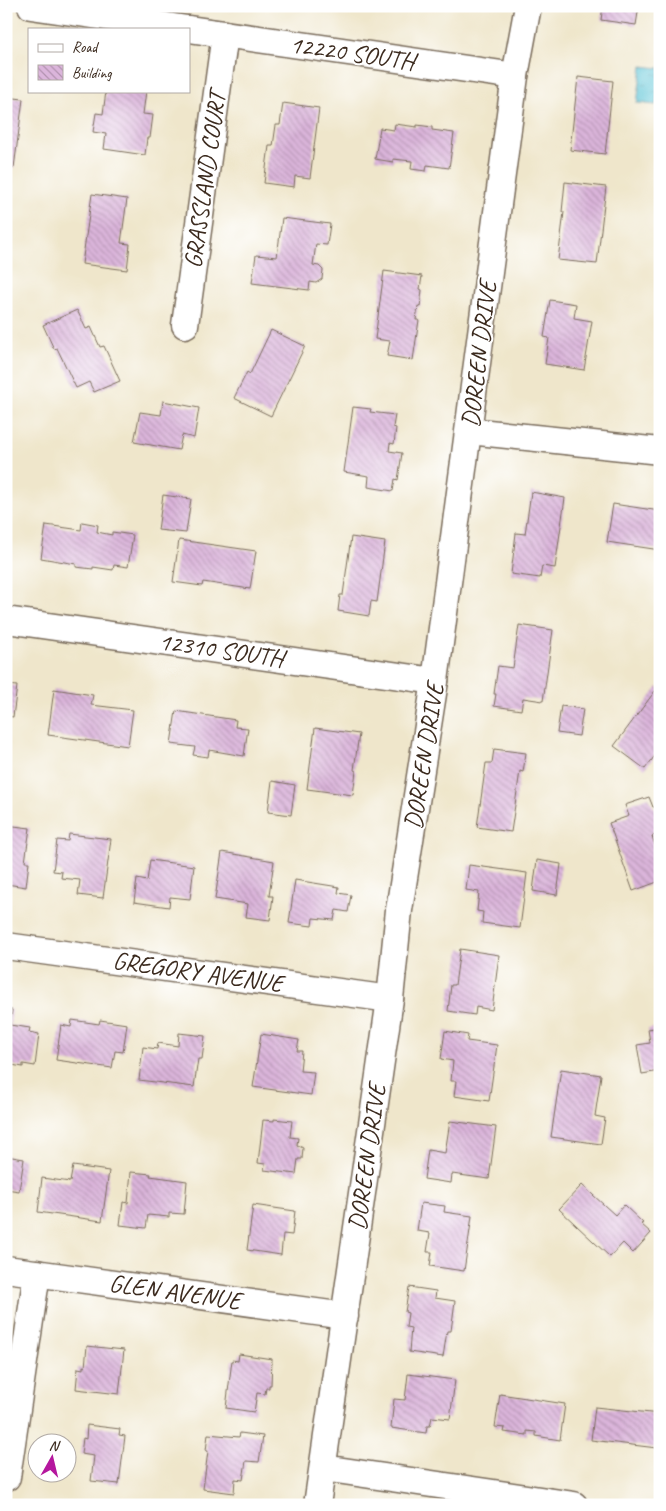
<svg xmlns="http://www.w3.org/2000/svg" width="666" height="1511" font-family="Caveat,sans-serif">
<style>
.water{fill:url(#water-ripples);stroke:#4a767a}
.building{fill:url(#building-back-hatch)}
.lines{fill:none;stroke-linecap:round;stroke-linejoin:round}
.minor-casing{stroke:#7a6c5b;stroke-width:29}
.minor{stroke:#fff;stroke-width:26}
.labels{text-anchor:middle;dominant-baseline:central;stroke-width:4;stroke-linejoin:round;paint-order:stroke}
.street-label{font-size:25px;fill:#3b2a1e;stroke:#fff}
</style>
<defs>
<pattern id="water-ripples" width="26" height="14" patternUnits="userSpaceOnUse" patternTransform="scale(1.25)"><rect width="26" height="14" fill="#59c3d5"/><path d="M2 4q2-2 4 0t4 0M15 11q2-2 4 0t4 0" fill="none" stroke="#4b9fac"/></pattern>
<pattern id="building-back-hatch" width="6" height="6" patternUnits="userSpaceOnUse" patternTransform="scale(1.25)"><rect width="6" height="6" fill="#dbb5db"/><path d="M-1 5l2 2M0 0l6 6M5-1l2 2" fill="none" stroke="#b393b1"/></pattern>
</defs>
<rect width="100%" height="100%" fill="#fff"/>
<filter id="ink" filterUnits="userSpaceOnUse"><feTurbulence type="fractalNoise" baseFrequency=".02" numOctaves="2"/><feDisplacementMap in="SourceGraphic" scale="10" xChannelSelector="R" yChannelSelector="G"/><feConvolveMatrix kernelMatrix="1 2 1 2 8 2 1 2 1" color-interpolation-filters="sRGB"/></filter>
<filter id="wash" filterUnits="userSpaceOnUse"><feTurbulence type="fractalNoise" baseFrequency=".0096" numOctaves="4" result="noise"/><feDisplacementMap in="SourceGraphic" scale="20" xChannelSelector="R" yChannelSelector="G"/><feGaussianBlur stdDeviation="1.12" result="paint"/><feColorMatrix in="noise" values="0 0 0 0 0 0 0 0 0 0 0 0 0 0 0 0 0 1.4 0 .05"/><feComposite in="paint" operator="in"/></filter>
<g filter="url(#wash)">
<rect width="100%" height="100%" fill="#efe6cb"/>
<path class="water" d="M642,66L660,68L656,105L637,103Z"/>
<g id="blocks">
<g class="building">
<path d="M603,6H639L636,25L601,20Z"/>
<path d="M578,77L613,81L605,154L570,150Z"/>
<path d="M106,91H146L143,114L153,115L150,138H147L145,155L104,149L106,134L93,132L96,113L103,114Z"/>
<path d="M6,97L23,99L14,168L6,167Z"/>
<path d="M283,103L319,108L310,178L295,176L294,187L264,183L269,146H273L276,125H280Z"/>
<path d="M395,124L417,127V125L432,127V130L454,133L449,168L427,165L426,171L411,169L412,161L393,159V162L375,159L380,128L394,130Z"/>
<path d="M565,182L606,187L597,264L558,260L564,212H562Z"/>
<path d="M92,194L127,199L121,243L130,244L127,270L82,264Z"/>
<path d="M282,218L330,224L327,245L316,244L313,265L319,266L323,270L322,279L316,283L310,282L309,290L252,283L256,255L277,257Z"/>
<path d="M384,271L422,276L420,289L422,290L420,307L418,306L416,320H419L413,360L387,356L390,341L375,339Z"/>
<path d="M550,300L576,304L574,318L592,321L584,370L545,364L549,338L544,337Z"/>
<path d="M77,310L86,329L91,327L100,347L104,346L120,381L94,392L89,382L76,388L57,348L54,349L43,325Z"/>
<path d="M271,330L305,346L271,416L234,398L247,372L250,374Z"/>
<path d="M163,401L199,408L194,438L182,435L179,450L134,442L140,412L161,415Z"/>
<path d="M353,407L371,409L370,412L395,415L393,427L396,428L394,444L390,443L389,451L402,453L398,480L395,479L393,491L368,487L369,476L344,472Z"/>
<path d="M531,492L565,498L555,568L542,566L540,578L511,574L516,533L525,534Z"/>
<path d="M163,495L191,499L186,533L158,530Z"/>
<path d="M613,504L660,511V550L607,542Z"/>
<path d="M82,522L98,525L97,532L112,535V532L133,535L128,567L114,565L113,570L93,567V569L76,567V564L41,558L46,525L81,530Z"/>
<path d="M351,537L385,542L377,602L371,601L369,616L338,611L340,595H343Z"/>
<path d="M179,540L256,551L250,589L203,582L202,586L173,582Z"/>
<path d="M519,625L553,630L543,701L523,698L521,710L494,706L496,694H494L498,666L513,668Z"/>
<path d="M6,685L17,686L13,717L6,716Z"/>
<path d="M658,687L660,688V749L645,769L614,746Z"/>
<path d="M54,689L93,695L91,705L133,710L128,746L48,735Z"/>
<path d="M561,706L583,709L579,736L557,733Z"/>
<path d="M176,711L236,720L235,727L248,728L244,756L209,750L208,757L193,755L195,747L171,744Z"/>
<path d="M315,728L359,734L354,770L356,771L353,795L307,789Z"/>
<path d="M494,749L526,753L523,772L520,771L511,832L477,827L486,763H492Z"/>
<path d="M272,781L295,785L291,815L268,812Z"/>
<path d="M649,797L653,807H655L660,820V834L652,836L660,860V881L633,891L609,823L629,816L625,805Z"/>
<path d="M6,825L30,828L25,862H29L26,887L6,884Z"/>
<path d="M69,834L111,839L103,898L78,895L80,880L61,878L62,872L53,871L57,840L68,841Z"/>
<path d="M222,852L274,861L269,896H273L270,920L246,917L248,904L215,899Z"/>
<path d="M150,860L194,866L190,899L170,897L169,907L134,902L137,879L147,881Z"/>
<path d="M537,860L561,864L557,895L533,891Z"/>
<path d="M469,865L527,873L520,928L482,923L483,912L477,911L479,892L466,890Z"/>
<path d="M295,880L339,887L338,893L351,895L348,912L336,910L334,920L313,918L312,926L289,923Z"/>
<path d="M460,949L499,955L492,1010L476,1007L475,1015L448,1011L451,985H455Z"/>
<path d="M6,1009L12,1010L10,1025L30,1028L29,1032L39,1034L35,1066L23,1064V1067L6,1064Z"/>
<path d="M72,1020L99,1024L100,1020L127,1024L123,1052L115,1051L112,1068L56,1060L61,1025L71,1027Z"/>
<path d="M660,1027V1071L642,1074L637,1045L650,1043L648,1029Z"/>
<path d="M445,1031L468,1035L467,1041L497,1045L489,1101L454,1096L456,1081H451L453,1061L441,1059Z"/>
<path d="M179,1033L205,1036L202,1059H198L194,1087L139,1080L143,1047L157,1049L158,1043L178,1046Z"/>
<path d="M261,1034L299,1040L297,1051H302L300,1071L314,1072L311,1095L253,1087Z"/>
<path d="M561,1069L601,1075L595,1116L605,1118L601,1144L551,1137Z"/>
<path d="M274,1119L292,1121L290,1137L298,1138L297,1145L303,1148L302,1159H298L296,1174L264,1170L265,1164L258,1163L263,1120L274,1121Z"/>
<path d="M450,1121L496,1127L489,1179L452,1174L451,1183L424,1179L428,1150L445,1153Z"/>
<path d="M6,1156L24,1159L19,1191L6,1189Z"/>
<path d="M73,1166L109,1171L102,1221L38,1212L42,1178L70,1182Z"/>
<path d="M131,1172L151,1174L150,1176L187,1181L184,1214L169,1213V1217L148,1215L146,1228L120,1225L123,1202L128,1203Z"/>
<path d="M582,1185L615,1215L624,1205L643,1223L641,1224L651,1233L633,1253L623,1243L610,1257L559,1209Z"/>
<path d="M421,1203L445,1206L444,1212L472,1216L464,1271L430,1266L432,1252H427L430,1233L417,1231Z"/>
<path d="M253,1205L295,1211L292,1235L283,1234L281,1255L247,1250Z"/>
<path d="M409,1287L436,1291L435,1298L455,1301L451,1331H447L443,1357L409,1352L411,1328L406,1327L408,1313L405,1312Z"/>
<path d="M87,1346L124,1350L119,1394L76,1389L78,1368L83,1369V1366L85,1367Z"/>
<path d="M239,1354L272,1359L271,1385H269V1388H266L265,1394L257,1393L254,1412L226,1408L232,1360L238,1361Z"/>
<path d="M408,1374L455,1380L450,1419L432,1417L430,1426H427L426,1433L391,1428L394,1399L405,1400Z"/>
<path d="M500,1394L565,1404L560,1440L536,1436V1432L527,1431V1435L504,1432L505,1428L495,1427Z"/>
<path d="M595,1407L660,1414L657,1448L591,1440Z"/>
<path d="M87,1425L120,1429L119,1435L125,1436L119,1484L91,1481L94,1456L81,1454L83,1438L86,1439Z"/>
<path d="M240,1433L263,1436L259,1462L246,1461L243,1480L235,1479L234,1493L203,1489L208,1451H206L208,1434L239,1437Z"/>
</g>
</g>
</g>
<g filter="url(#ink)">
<use href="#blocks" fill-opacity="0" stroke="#7a6c5b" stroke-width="1"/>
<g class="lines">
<g class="minor-casing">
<g id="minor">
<path d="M31,6L187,29"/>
<path d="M189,29L515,76"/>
<path d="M185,325L225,34"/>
<path d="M469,431L660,451"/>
<path d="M6,620L435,681"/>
<path d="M6,946L390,999"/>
<path d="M6,1269L345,1316"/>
<path d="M323,1468L574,1505"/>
<path d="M7,1477L37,1273"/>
<path d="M317,1505L390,999L399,910L435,681L515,76L528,6"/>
</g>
</g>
<use href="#minor" class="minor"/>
</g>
</g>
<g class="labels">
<g class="street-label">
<text transform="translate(352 53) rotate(8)">12220 SOUTH</text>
<text transform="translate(205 180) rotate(-82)">GRASSLAND COURT</text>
<text transform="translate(479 354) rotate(-83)">DOREEN DRIVE</text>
<text transform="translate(221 650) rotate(8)">12310 SOUTH</text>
<text transform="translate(424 756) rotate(-81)">DOREEN DRIVE</text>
<text transform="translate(198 972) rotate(8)">GREGORY AVENUE</text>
<text transform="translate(367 1157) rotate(-82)">DOREEN DRIVE</text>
<text transform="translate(175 1292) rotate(8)">GLEN AVENUE</text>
</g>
</g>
<rect width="666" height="1511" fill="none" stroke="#fff" stroke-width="25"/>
<rect x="28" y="28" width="162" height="65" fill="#ffffff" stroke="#b1aaa5"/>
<rect x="38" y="44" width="25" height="8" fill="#ffffff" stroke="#b1aaa5"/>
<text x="72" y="52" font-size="15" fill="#3b2a1e">Road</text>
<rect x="38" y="65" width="25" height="15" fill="url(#building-back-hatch)" stroke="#b1aaa5"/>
<text x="72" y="78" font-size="15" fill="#3b2a1e">Building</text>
<g transform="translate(52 1458) rotate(8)"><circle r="24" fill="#ffffff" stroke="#b1aaa5"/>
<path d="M0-4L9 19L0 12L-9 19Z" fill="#b5179e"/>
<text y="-8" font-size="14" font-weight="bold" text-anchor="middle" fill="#3b2a1e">N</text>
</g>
</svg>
